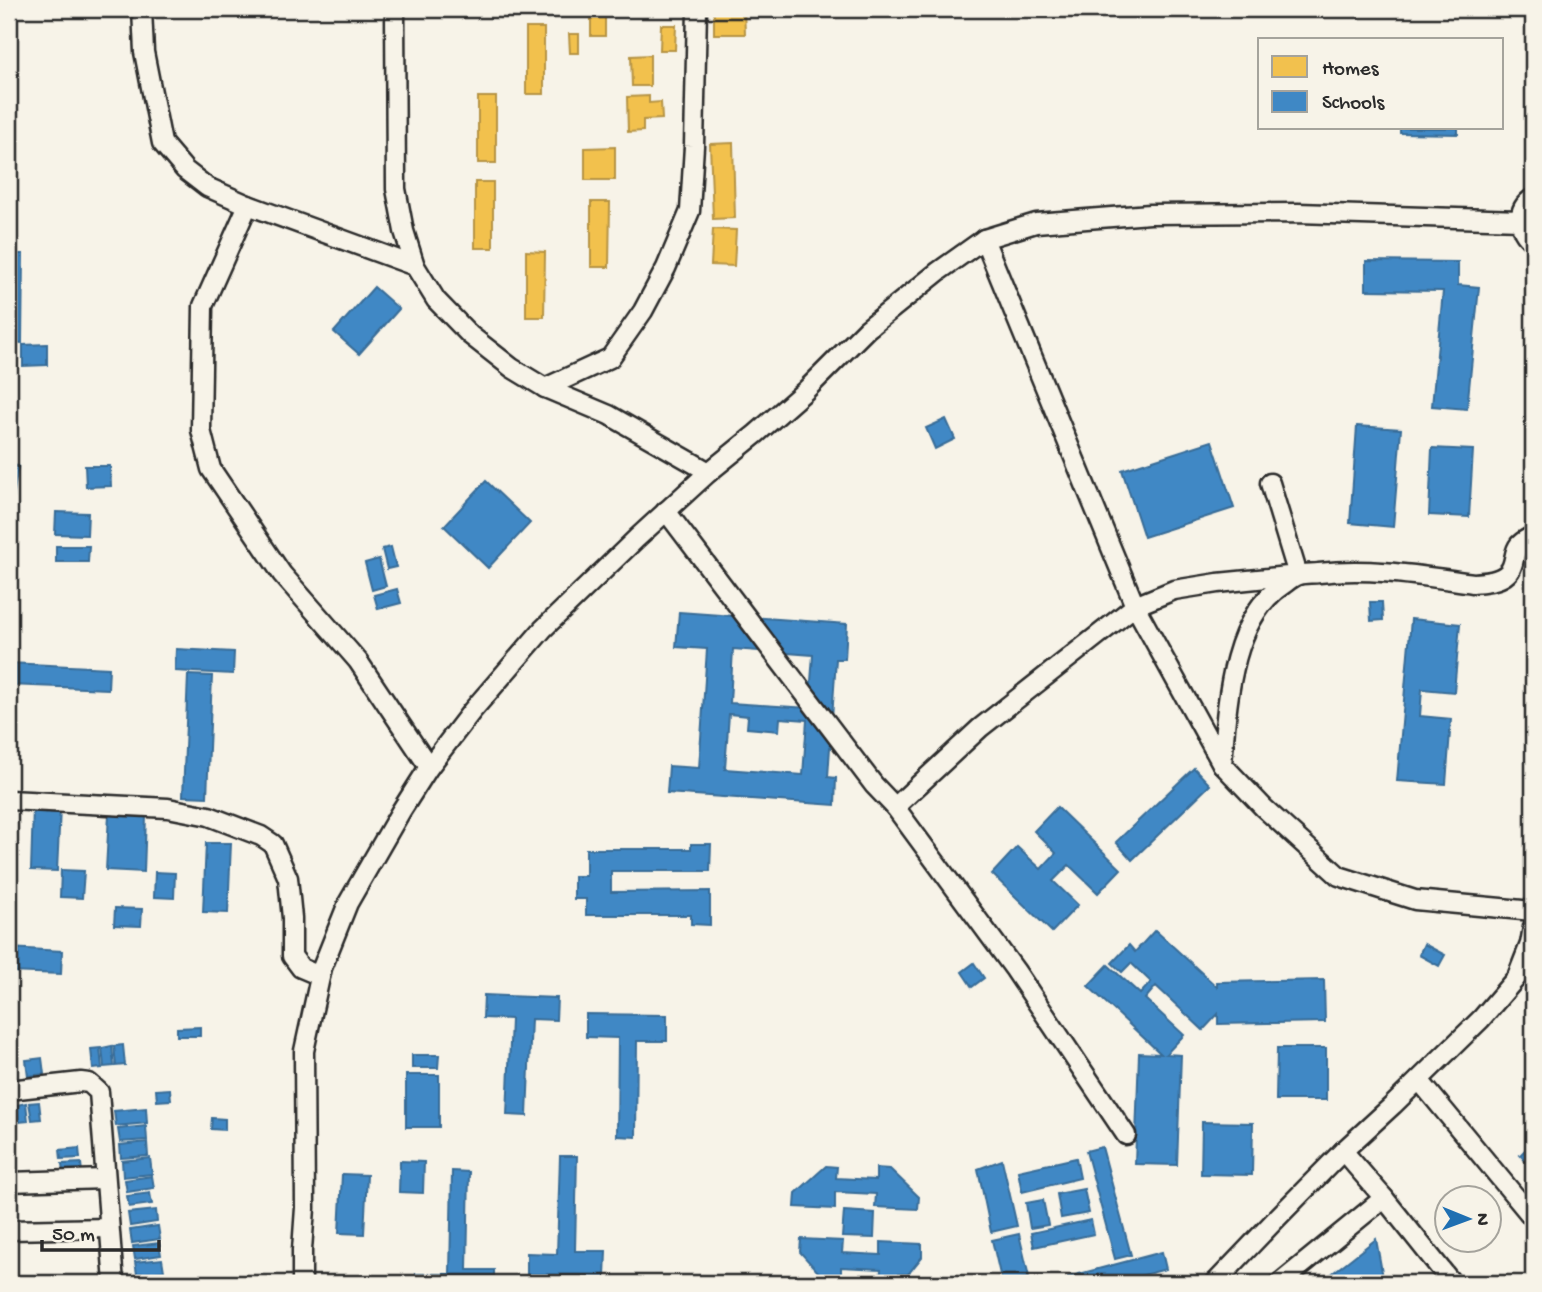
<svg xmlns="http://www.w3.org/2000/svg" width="1542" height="1292" font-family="'Gochi Hand',sans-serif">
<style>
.homes{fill:#f2c14e;stroke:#b69444;stroke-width:2}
.schools{fill:#3f88c5;stroke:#396c97;stroke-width:2;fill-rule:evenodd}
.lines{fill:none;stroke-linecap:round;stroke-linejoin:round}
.street-casing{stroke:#2b2b2b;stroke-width:23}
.street{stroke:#f7f3e8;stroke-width:18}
</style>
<rect width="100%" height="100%" fill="#f7f3e8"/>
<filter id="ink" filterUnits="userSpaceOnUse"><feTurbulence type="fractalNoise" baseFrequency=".0143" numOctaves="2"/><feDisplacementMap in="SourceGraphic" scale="14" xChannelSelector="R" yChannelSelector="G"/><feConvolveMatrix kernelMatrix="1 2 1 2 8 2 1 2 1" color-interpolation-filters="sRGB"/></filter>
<g filter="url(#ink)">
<g class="homes">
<rect x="591" y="9" width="14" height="27"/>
<path d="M714,9H744L745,34H714Z"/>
<path d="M661,25H676L675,50H660Z"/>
<rect x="526" y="28" width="18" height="66"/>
<path d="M569,34H579V53H570Z"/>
<path d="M650,55V86H632L631,56Z"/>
<path d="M649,96V103L661,102L662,119L643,120V131L628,132L627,97Z"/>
<rect x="478" y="97" width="18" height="66"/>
<path d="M733,143L735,218L713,219L710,144Z"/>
<path d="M615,147V180H585V148Z"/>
<rect x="475" y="182" width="18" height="66"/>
<path d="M591,202H610L609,267H591Z"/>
<path d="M713,229L736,230L734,266L711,265Z"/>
<path d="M526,251L545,252L544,317H526Z"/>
</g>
<g class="schools">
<path d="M1400,128H1458V134L1400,133Z"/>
<path d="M9,254H23L22,343L9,342Z"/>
<path d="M1366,261L1458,262V285L1479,287L1467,409L1432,406L1443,291L1366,290Z"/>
<path d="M374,287L399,309L359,354L334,332Z"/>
<path d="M47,344V365L23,366V345Z"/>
<path d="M946,419L955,439L935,449L926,428Z"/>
<path d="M1357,426L1401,429L1393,527L1350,523Z"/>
<path d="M1212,441L1234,508L1144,537L1122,470Z"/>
<path d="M1432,448L1473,450L1469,517L1429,515Z"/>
<path d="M9,465L18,466L9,525Z"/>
<path d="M85,466H110L111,486L86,487Z"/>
<path d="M486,481L530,523L488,568L444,526Z"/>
<path d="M56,512L88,513L87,535L55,534Z"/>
<path d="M56,546H89L88,562H56Z"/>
<path d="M391,547L396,567L387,569L382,549Z"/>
<path d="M379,559L386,586L372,590L365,563Z"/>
<path d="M397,589L401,603L378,609L374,595Z"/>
<path d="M1370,602H1382L1383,620L1371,621Z"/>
<path d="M679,612L847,624L845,659H836L828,777L836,778L835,805L667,793L669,766L699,768L707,649L676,647ZM733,649L813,655L809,708L730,703ZM729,714L748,716L747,728L779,731L780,718L807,720L803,775L725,769Z"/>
<path d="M1411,619L1460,624L1454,692L1422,689L1420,716L1451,719L1446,784L1397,781Z"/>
<path d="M176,649L234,652L233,674L175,671Z"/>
<path d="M9,663L109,668L108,689L9,685Z"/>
<path d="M188,675L212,676L207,797L183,796Z"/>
<path d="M1194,768L1210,785L1132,860L1116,842Z"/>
<path d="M33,807L60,808L57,871L31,870Z"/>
<path d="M1057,807L1121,869L1098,893L1069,865L1053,881L1078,905L1052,932L992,874L1017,847L1041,869L1056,853L1034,831Z"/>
<path d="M109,814L146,816L144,872L106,870Z"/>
<path d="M206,843H231L228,913L203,912Z"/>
<path d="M691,844H711L710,871H611V892L710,891V925L691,924V915H586V899H574V876H586V849H691Z"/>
<path d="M61,870L84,871L82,898L60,897Z"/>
<path d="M155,872L175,873L174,898L154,897Z"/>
<path d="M115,908L142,909L141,926L114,925Z"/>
<path d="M1155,930L1217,987V982L1324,980L1325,1022L1218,1024V1014L1203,1030L1156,986L1145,999L1184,1035L1166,1054L1181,1055L1177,1165L1135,1164L1139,1053L1161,1054L1088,986L1108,965L1140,994L1151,982L1131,963L1122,972L1112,963L1129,945L1135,952Z"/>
<path d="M1424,944L1445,955L1439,966L1419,955Z"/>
<path d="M9,948L62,951L61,974L9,972Z"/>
<path d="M974,963L984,978L972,987L962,972Z"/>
<path d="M484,995L557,998L556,1020L531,1019L527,1116L507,1115L511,1019L483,1018Z"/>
<path d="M586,1014L667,1015V1041H637L636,1137L617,1136L618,1038L586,1037Z"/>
<path d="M200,1027V1036H177V1028Z"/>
<path d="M123,1045L125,1065L116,1066L114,1046Z"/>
<path d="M112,1046L114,1066L104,1067L102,1048Z"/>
<path d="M100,1048L102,1068L93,1069L91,1049Z"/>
<path d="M1277,1048H1326V1100H1276Z"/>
<path d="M412,1055H439L438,1068H412Z"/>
<path d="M42,1058L44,1074L28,1076L26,1060Z"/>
<rect x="406" y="1075" width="33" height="52"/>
<path d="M170,1089L171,1100L157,1101L156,1090Z"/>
<path d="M39,1102L41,1119L32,1120L29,1103Z"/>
<path d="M26,1103L28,1121L19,1122L17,1105Z"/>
<path d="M146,1108L147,1123L116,1126L114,1111Z"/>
<path d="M212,1118L225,1119V1130L211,1129Z"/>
<path d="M1202,1122L1253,1123L1252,1175L1201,1174Z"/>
<path d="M146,1126L147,1140L120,1142L118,1129Z"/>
<path d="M147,1142L148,1156L121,1158L120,1145Z"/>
<path d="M1533,1142V1169L1520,1155Z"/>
<path d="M1102,1147L1131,1255L1115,1259L1086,1151Z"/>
<path d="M79,1148L80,1158L61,1159L60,1150Z"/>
<path d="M560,1156H577L575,1251H606L605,1277L527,1275V1253L557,1254Z"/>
<path d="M150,1158L152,1174L123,1177L122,1161Z"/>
<path d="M1076,1158L1080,1178L1022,1192L1018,1171Z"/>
<path d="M1002,1160L1017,1226L991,1232L978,1169Z"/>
<path d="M400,1161L424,1162L423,1193L399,1192Z"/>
<path d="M81,1163L82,1172L63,1173L62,1164Z"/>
<path d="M826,1166L837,1167L836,1178L876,1180V1168L890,1169L919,1197L918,1209L875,1207L876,1194L835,1192V1209L795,1207L796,1193Z"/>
<path d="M452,1171L469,1172L467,1270H494V1283H416V1274H450Z"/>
<path d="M342,1174L367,1175L364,1234L339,1233Z"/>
<path d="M152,1176L154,1188L127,1192L125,1180Z"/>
<path d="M1084,1189L1089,1213L1061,1218L1057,1194Z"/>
<path d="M150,1193L152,1204L129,1207L127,1196Z"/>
<path d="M1043,1200L1048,1225L1030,1228L1026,1203Z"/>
<path d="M156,1210L157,1222L130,1226L128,1213Z"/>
<path d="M844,1211L875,1213L874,1238L842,1237Z"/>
<path d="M1091,1220L1094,1234L1034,1247L1031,1233Z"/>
<path d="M158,1226L160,1239L132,1243L130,1230Z"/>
<path d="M1019,1234L1029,1277L1002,1283L992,1240Z"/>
<path d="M801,1239L843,1241L842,1253L881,1255V1242L922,1244V1257L901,1283L880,1282L881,1269L841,1267V1283H828L800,1252Z"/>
<path d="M1376,1239L1384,1283H1320Z"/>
<path d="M159,1243L161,1255L135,1259L133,1246Z"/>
<path d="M1162,1252L1166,1269L1113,1283H1070L1068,1277Z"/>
<path d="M162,1259L164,1271L137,1274L135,1262Z"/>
<path d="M162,1275V1283H139V1277Z"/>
</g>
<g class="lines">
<g class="street-casing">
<g id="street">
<path d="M142,9L144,52L162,143L185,170L207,187L248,205L415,266"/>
<path d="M395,9L396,189L404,231L415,266L436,300L470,335L512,368L545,388L609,415L709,472"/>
<path d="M1533,198C1516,209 1517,230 1533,242"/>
<path d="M248,205L203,306L201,430L211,469L282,574L358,661L429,767"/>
<path d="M984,239L1135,606L1222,764L1264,808L1339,876L1415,900L1533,911"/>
<path d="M545,388L610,358L643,311L666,268L690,211L694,146L697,9"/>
<path d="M666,511L874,785L895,807"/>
<path d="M1222,764C1227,705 1230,619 1284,584C1288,581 1293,577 1298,575C1304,573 1313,574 1319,573C1371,567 1421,576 1473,583C1486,582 1507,581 1512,566C1515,559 1514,551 1519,545C1523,541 1528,538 1533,536"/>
<path d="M9,800L168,808L209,816L261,836L273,844L288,878L292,918V956L301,968L320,976"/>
<path d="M1419,1080L1533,1218"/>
<path d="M9,1090L81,1082L89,1083L99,1092L114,1283"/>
<path d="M1126,1135L1015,970L895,807L980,728L1135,606L1174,590L1218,583L1298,575L1270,483"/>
<path d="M1343,1151L1384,1198L1452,1283"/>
<path d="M9,1182L105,1179"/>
<path d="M9,1230L109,1228"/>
<path d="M302,1283V1250L305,1208L304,1051L322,968L348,903L401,811L429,767L472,711L543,629L637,538L709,472L756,434L805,391L867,329L939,271L984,239L1036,223L1150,214L1298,213L1520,220"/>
<path d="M1215,1283L1278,1217L1343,1151L1393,1105L1481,1019L1517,977L1530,944L1533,927"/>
<path d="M1280,1283L1384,1198"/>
</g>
</g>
<use href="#street" class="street"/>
</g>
</g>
<rect width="1542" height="1292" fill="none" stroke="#f7f3e8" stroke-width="35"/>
<rect x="18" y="18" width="1507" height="1257" fill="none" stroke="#2b2b2b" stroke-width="2.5" filter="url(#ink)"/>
<rect x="1258" y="38" width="245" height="91" fill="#f7f3e8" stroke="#a5a39c" stroke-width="2"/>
<rect x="1272" y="56" width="35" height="21" fill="#f2c14e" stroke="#a5a39c" stroke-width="2"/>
<text x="1322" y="74" font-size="21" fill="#2b2b2b">Homes</text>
<rect x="1272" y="91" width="35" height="21" fill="#3f88c5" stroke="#a5a39c" stroke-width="2"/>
<text x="1322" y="108" font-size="21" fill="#2b2b2b">Schools</text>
<g transform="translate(1468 1219) rotate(91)"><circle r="33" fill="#f7f3e8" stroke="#a5a39c" stroke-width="2"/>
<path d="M0-5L12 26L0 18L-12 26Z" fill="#1f6fb2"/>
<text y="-10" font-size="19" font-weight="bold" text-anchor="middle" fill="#2b2b2b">N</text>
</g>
<path d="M42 1240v10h117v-10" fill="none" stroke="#2b2b2b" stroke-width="3.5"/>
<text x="52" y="1240" font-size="21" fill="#2b2b2b" stroke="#f7f3e8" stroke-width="5" paint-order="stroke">50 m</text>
</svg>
